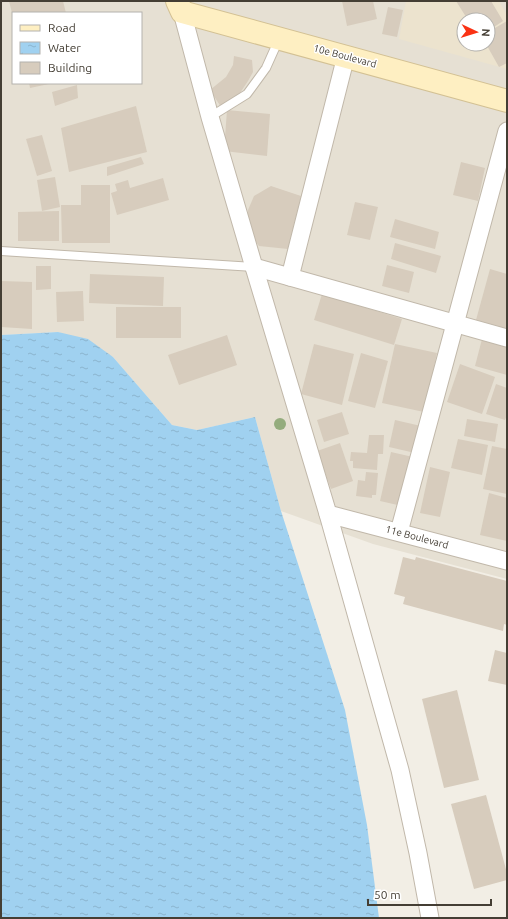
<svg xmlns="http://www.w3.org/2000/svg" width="508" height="919" font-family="Ubuntu,sans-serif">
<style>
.residential{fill:#e6e0d3;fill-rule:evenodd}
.education{fill:#ece3ce;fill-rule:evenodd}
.water{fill:url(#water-ripples)}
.building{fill:#d7ccbd}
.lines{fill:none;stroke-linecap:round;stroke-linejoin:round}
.service-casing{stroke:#c1b8aa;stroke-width:10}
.minor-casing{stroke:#c1b8aa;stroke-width:19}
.secondary-casing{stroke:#d3c194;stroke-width:24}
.service{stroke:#fff;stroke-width:8}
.minor{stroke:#fff;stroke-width:17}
.secondary{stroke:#feefc2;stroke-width:22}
.tree{fill:#94ac7d}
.labels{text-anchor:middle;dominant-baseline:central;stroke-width:3;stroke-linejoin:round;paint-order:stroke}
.street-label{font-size:10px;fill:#443e34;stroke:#fff}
</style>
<defs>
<pattern id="water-ripples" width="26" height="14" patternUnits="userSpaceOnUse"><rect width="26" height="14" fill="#a0d1f0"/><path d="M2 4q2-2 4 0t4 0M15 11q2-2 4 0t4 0" fill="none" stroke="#8bb4ce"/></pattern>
</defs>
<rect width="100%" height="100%" fill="#f2eee5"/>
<path class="residential" d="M1,1H507V579L373,544L281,511L255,417L197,430L172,425L113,357L58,332L1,335ZM13,13H141V83H13ZM464,20H488V44H464Z"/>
<path class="education" d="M406,1H499L507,15V69L399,39ZM464,20H488V44H464Z"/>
<path class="water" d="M58,332L88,339L113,357L172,425L197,430L255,417L281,511L345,710L367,825L379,918H1V335Z"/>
<g class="building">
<path d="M9,1H63L66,13H12Z"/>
<path d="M342,1H373L377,19L347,26Z"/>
<path d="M456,1H491L503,21L488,31V20H468Z"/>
<path d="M388,7L403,10L397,37L382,34Z"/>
<path d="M507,21V63L499,67L486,44H488V32Z"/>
<path d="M234,56L252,60L253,72L248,81L240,93L221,107L210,90L226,77L233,65Z"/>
<path d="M29,83H49V84L30,88Z"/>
<path d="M77,85L78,98L55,106L52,92Z"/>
<path d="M136,106L147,152L69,172L61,128Z"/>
<path d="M227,110L270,114L267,156L224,151Z"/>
<path d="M42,135L52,171L37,176L26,139Z"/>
<path d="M141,157L144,164L107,176V167Z"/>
<path d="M461,162L485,168L478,201L453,195Z"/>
<path d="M55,177L60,207L42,211L37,180Z"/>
<path d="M163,178L169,200L117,215L111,193L117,191L115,184L128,180L130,188Z"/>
<path d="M81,185H110V243H62L61,205H81Z"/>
<path d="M271,186L301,196L288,249L259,246L248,231V210L254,196Z"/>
<path d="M355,202L378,207L370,240L347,235Z"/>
<path d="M59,211V241H18V212Z"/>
<path d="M395,219L439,232L435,249L390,237Z"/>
<path d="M395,243L441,256L436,273L391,259Z"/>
<path d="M387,265L414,272L409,293L382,286Z"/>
<path d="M36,266H51V289L36,290Z"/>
<path d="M490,269L507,274V329L476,320Z"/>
<path d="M90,274L164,277L163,306L89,303Z"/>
<path d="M1,281L32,282V329L1,327Z"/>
<path d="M83,291L84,321L57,322L56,292Z"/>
<path d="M322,294L402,319L394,345L314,320Z"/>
<rect x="116" y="307" width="65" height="31"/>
<path d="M227,335L237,365L179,385L168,355Z"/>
<path d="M482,339L507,346V375L475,366Z"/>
<path d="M314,344L354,354L342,405L301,394Z"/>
<path d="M395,344L437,353L424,412L382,403Z"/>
<path d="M361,353L388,361L375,408L348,401Z"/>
<path d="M460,364L495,377L482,414L447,402Z"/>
<path d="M496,384L507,388V415L505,420L486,414Z"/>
<path d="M342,412L349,434L324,442L317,420Z"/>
<path d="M467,419L498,424L495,442L464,436Z"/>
<path d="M395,420L421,426L415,453L389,447Z"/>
<path d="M369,435H384L383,454H378L377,470L353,468V461H350L351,452L367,453Z"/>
<path d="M458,439L488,445L482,475L451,468Z"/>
<path d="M340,443L353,481L331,489L317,451Z"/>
<path d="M492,446L507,449V494L483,489Z"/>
<path d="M391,452L413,457L402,506L380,501Z"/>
<path d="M430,467L450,472L440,517L420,513Z"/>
<path d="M366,472L378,473L376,495H372V498L356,496L358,480L365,481Z"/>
<path d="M489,493L507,498V541L480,535Z"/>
<path d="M403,557L415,560L416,557L507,581V625L504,624L503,631L403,604L405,597L394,594Z"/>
<path d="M495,650L507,653V685L488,681Z"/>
<path d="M457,690L479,780L444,788L422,699Z"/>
<path d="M486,795L507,873V880L474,889L451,804Z"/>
</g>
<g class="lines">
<g class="service-casing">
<g id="service">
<path d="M210,117L247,94L266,68L279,39"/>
<path d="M1,251L254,267"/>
</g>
</g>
<g class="minor-casing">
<g id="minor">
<path d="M182,12L210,117L254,267L328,514L400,770L418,853L430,918"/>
<path d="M254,267L507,338"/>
<path d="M290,277L346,56"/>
<path d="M328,514L507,561"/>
<path d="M399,532L507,131"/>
</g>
</g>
<g class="secondary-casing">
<path id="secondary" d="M177,1L182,12L507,101"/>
</g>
<use href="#service" class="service"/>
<use href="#minor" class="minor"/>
<use href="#secondary" class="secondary"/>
</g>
<circle class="tree" cx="280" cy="424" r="6"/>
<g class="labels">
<g class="street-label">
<text transform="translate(345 56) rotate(15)">10e Boulevard</text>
<text transform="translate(417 537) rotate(15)">11e Boulevard</text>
</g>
</g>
<rect width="508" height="919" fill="none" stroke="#443e34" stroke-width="4"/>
<rect x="12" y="12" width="130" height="72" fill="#ffffff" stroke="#b4b2ae"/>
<rect x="20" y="25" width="20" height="6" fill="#feefc2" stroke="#b4b2ae"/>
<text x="48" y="32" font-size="12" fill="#443e34">Road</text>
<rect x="20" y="42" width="20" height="12" fill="url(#water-ripples)" stroke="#b4b2ae"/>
<text x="48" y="52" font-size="12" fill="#443e34">Water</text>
<rect x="20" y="62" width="20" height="12" fill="#d7ccbd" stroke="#b4b2ae"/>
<text x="48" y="72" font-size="12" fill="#443e34">Building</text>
<g transform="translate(476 32) rotate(94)"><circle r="19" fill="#ffffff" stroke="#b4b2ae"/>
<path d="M0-3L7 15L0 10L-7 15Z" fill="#fa3214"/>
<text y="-6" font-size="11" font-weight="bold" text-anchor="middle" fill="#443e34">N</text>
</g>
<path d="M368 899v6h123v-6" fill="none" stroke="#443e34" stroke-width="2"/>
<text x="374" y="899" font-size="12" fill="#443e34" stroke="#ffffff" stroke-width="3" paint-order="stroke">50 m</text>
</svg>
